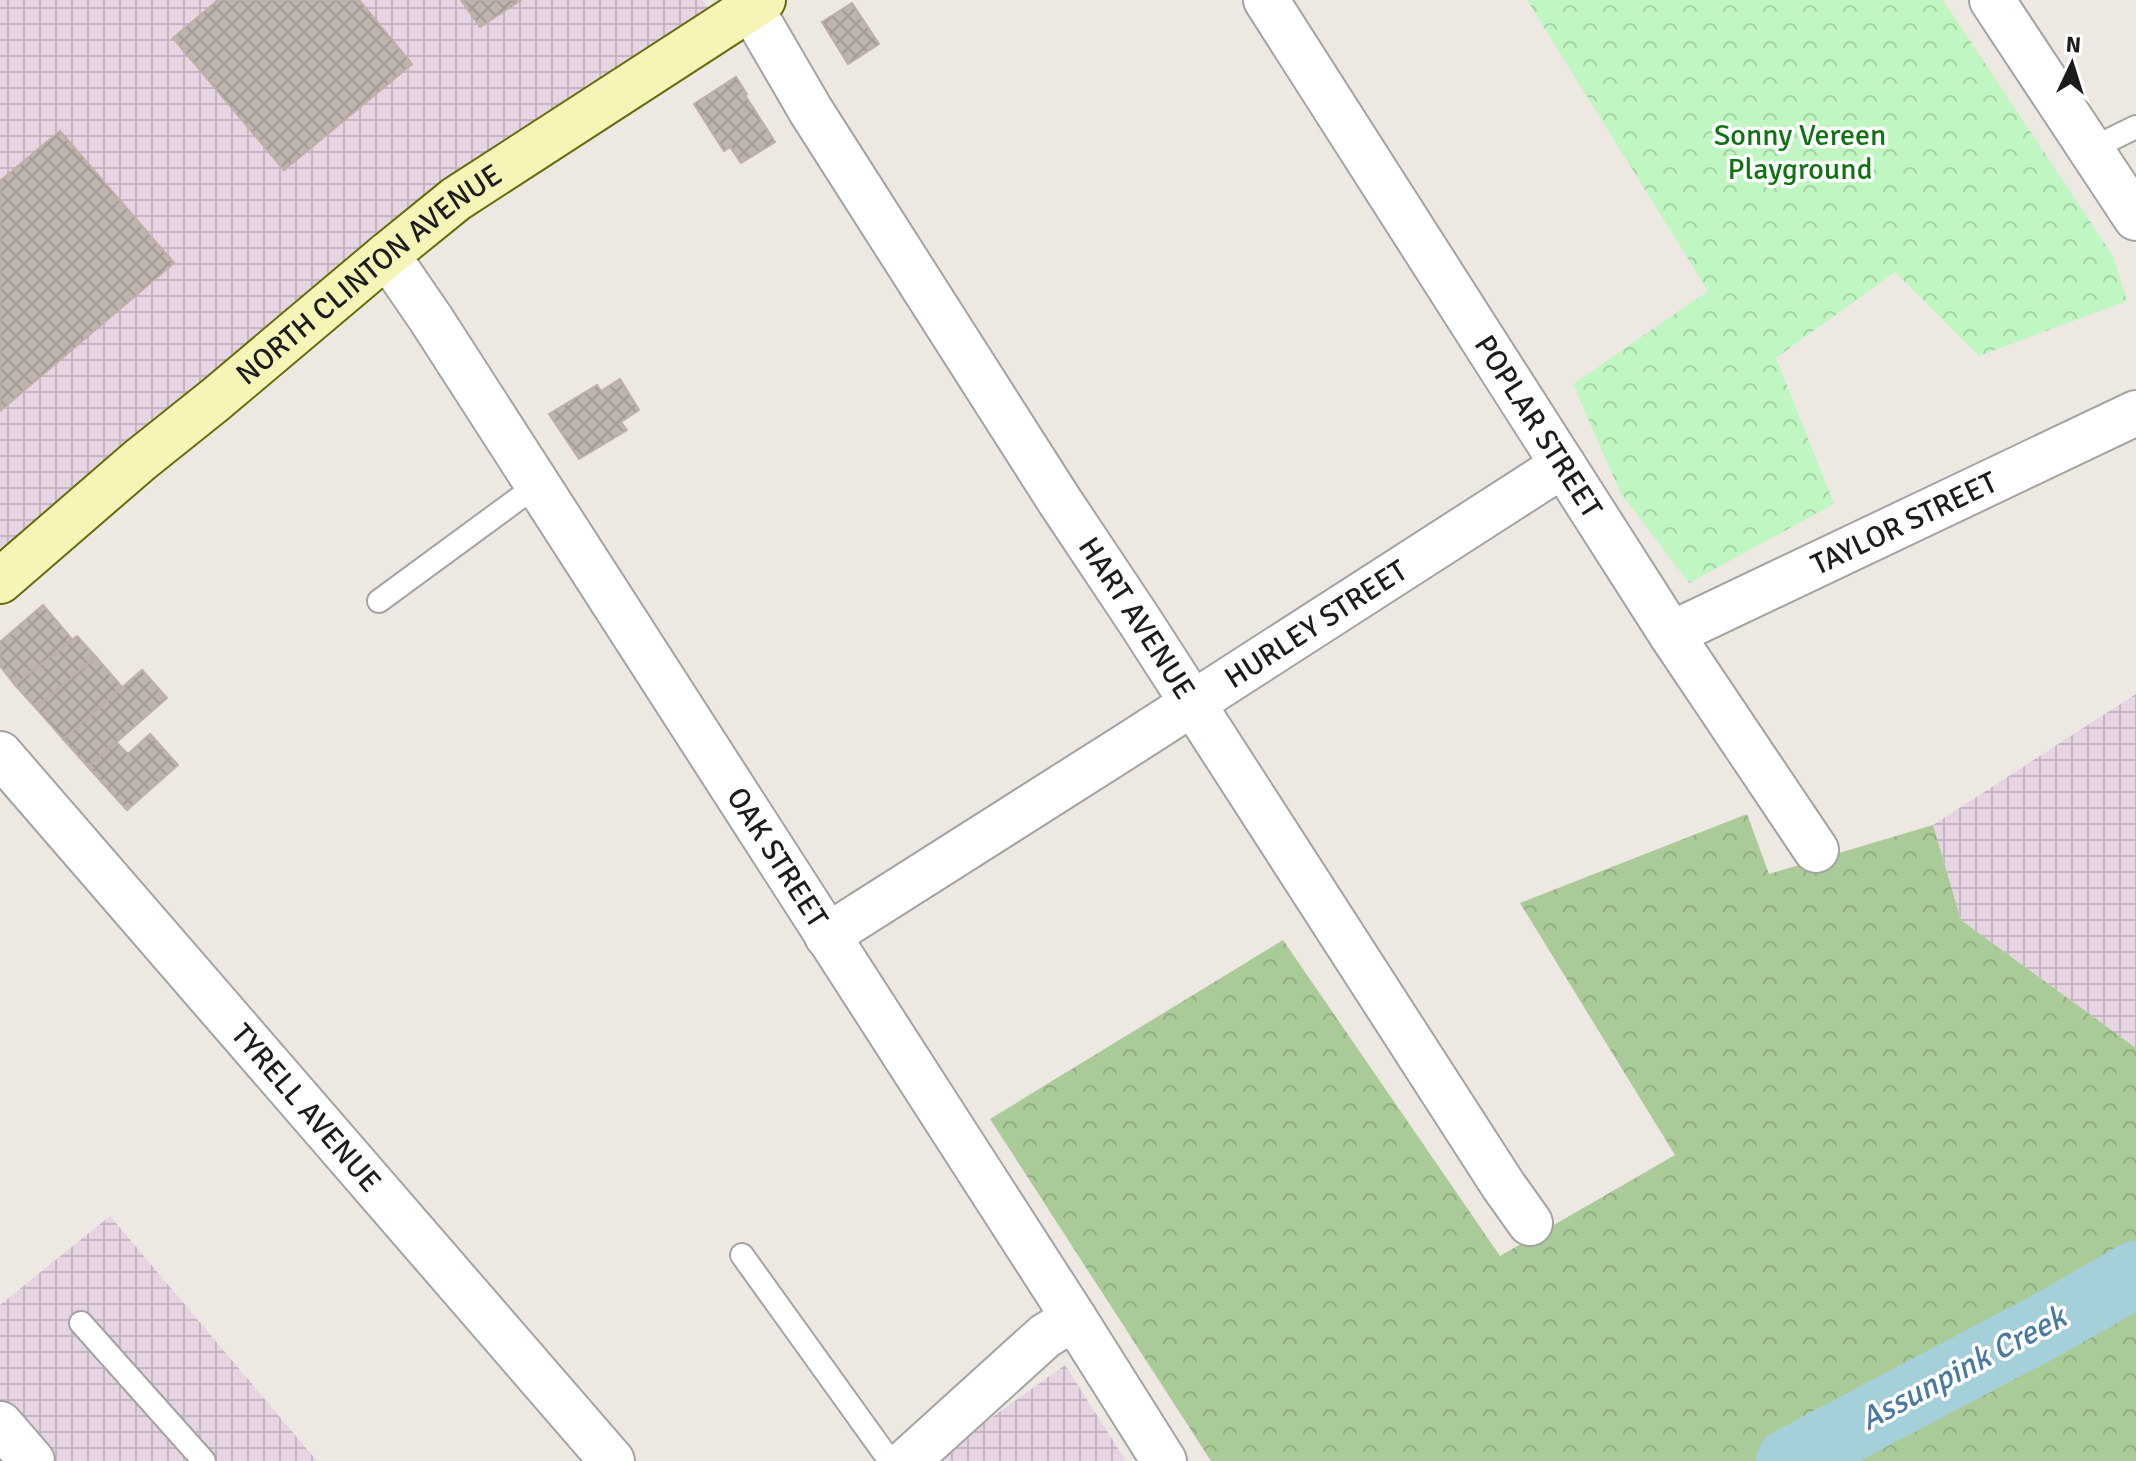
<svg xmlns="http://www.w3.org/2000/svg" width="2136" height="1461" font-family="Signika,sans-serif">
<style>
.industrial{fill:url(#industrial-grid)}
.forest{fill:url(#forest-crowns)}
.park{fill:url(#park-crowns)}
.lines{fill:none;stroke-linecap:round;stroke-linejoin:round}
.river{stroke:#a4d0d9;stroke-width:66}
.building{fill:url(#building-cross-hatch);stroke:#beaea5;stroke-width:2}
.lane-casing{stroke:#a3a3a3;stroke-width:26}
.street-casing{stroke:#a3a3a3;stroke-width:48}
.secondary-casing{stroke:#676c0a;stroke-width:48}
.lane{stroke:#fff;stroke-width:22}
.street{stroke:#fff;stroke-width:44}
.secondary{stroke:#f6f5b7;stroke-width:44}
.labels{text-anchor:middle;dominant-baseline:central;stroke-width:7;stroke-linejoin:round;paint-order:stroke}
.park-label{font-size:30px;fill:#107313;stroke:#fff}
.street-label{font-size:30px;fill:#1c1c1c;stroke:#fff}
.water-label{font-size:32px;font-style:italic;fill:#4a7a9f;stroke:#fff}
</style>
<defs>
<pattern id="industrial-grid" width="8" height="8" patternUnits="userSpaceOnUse" patternTransform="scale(2)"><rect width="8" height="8" fill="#e6d4e3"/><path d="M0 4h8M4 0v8" fill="none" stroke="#c5b5c2"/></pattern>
<pattern id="forest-crowns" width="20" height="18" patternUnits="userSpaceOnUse" patternTransform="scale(2)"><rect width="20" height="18" fill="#aaca98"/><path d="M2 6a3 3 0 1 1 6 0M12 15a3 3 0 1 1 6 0" fill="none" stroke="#92ad82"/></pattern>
<pattern id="park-crowns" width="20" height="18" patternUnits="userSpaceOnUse" patternTransform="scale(2)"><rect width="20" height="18" fill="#bff6c1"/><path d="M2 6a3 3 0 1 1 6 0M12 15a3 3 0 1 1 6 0" fill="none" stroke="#a4d2a5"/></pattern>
<pattern id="building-cross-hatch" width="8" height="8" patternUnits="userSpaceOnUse" patternTransform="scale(2)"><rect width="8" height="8" fill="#bdb4ae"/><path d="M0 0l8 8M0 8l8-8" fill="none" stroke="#a29a95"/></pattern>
</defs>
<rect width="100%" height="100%" fill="#ede8e2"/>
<g class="industrial">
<path d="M0,0H703L712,14L0,594Z"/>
<path d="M2136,694V1048L1961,920L1933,825Z"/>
<path d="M110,1216L317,1461H0V1305Z"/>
<path d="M1065,1365L1126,1461H931Z"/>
</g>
<path class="forest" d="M1747,814L1769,874L1933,825L1961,920L2136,1048V1461H1211L990,1119L1283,940L1500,1256L1675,1155L1520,903Z"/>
<path class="park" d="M1527,0H1943L2113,256L2127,301L1979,356L1895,272L1776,358L1834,504L1689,583L1620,492L1573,384L1708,291Z"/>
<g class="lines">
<path class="river" d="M1789,1461L2045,1326L2136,1274"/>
</g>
<g class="building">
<path d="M218,0H359L412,64L284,170L173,38Z"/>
<path d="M461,0H521L480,27Z"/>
<path d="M852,3L879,44L848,64L822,22Z"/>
<path d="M736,77L747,94L745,95L775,142L741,163L730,147L724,151L694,104Z"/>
<path d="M60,131L174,263L0,411V181Z"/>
<path d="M620,379L639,410L621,422L627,430L579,459L549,414L597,385L601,391Z"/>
<path d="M43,605L72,639L15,685L0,666V642Z"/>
<path d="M77,636L96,657L36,708L15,685Z"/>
<path d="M96,657L122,687L63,739L36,708Z"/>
<path d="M142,670L167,698L88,767L63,739Z"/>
<path d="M150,734L178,765L127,810L88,767L116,742L128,754Z"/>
</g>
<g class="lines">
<g class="lane-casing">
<g id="lane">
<path d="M2091,149L2136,127"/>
<path d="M379,601L537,485"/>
<path d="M742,1255L890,1461"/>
<path d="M81,1323L204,1461"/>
</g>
</g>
<g class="street-casing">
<g id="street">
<path id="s1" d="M1266,0L1671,634L1816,850"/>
<path d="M1992,0L2136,218"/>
<path id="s2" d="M751,8L811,111L1059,500L1139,620L1503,1185L1530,1223"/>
<path id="s3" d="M387,255L431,319L1074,1318L1164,1461"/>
<path id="s4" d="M1671,634L2136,413"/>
<path id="s5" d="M0,754L612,1461"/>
<path id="s6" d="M827,936L1131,743L1563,465"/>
<path d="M0,1424L32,1461"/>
<path d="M907,1461L1045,1336L1074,1318"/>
</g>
</g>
<g class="secondary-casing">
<g id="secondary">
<path id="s7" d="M0,581L140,460L215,400L387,255L456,199L763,0"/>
</g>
</g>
<use href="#lane" class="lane"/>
<use href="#street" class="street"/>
<use href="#secondary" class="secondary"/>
</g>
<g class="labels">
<g class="park-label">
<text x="1800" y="135">Sonny Vereen<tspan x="1800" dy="34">Playground</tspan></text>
</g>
<g class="street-label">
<text stroke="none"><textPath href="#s7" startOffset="480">NORTH CLINTON AVENUE</textPath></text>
<text stroke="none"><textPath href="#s1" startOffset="506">POPLAR STREET</textPath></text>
<text stroke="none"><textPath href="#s4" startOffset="258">TAYLOR STREET</textPath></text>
<text stroke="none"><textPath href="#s2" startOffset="722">HART AVENUE</textPath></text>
<text stroke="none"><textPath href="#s6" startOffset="580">HURLEY STREET</textPath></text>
<text stroke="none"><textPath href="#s3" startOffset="718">OAK STREET</textPath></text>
<text stroke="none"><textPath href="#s5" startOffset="468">TYRELL AVENUE</textPath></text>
</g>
<g class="water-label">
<text transform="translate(1963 1368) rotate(-28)">Assunpink Creek</text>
</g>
</g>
<g transform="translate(2072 64) rotate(4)" stroke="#ffffff" stroke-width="6" paint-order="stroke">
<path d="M0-6L14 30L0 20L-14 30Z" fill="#1c1c1c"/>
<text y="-12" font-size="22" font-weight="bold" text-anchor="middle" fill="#1c1c1c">N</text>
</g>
</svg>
